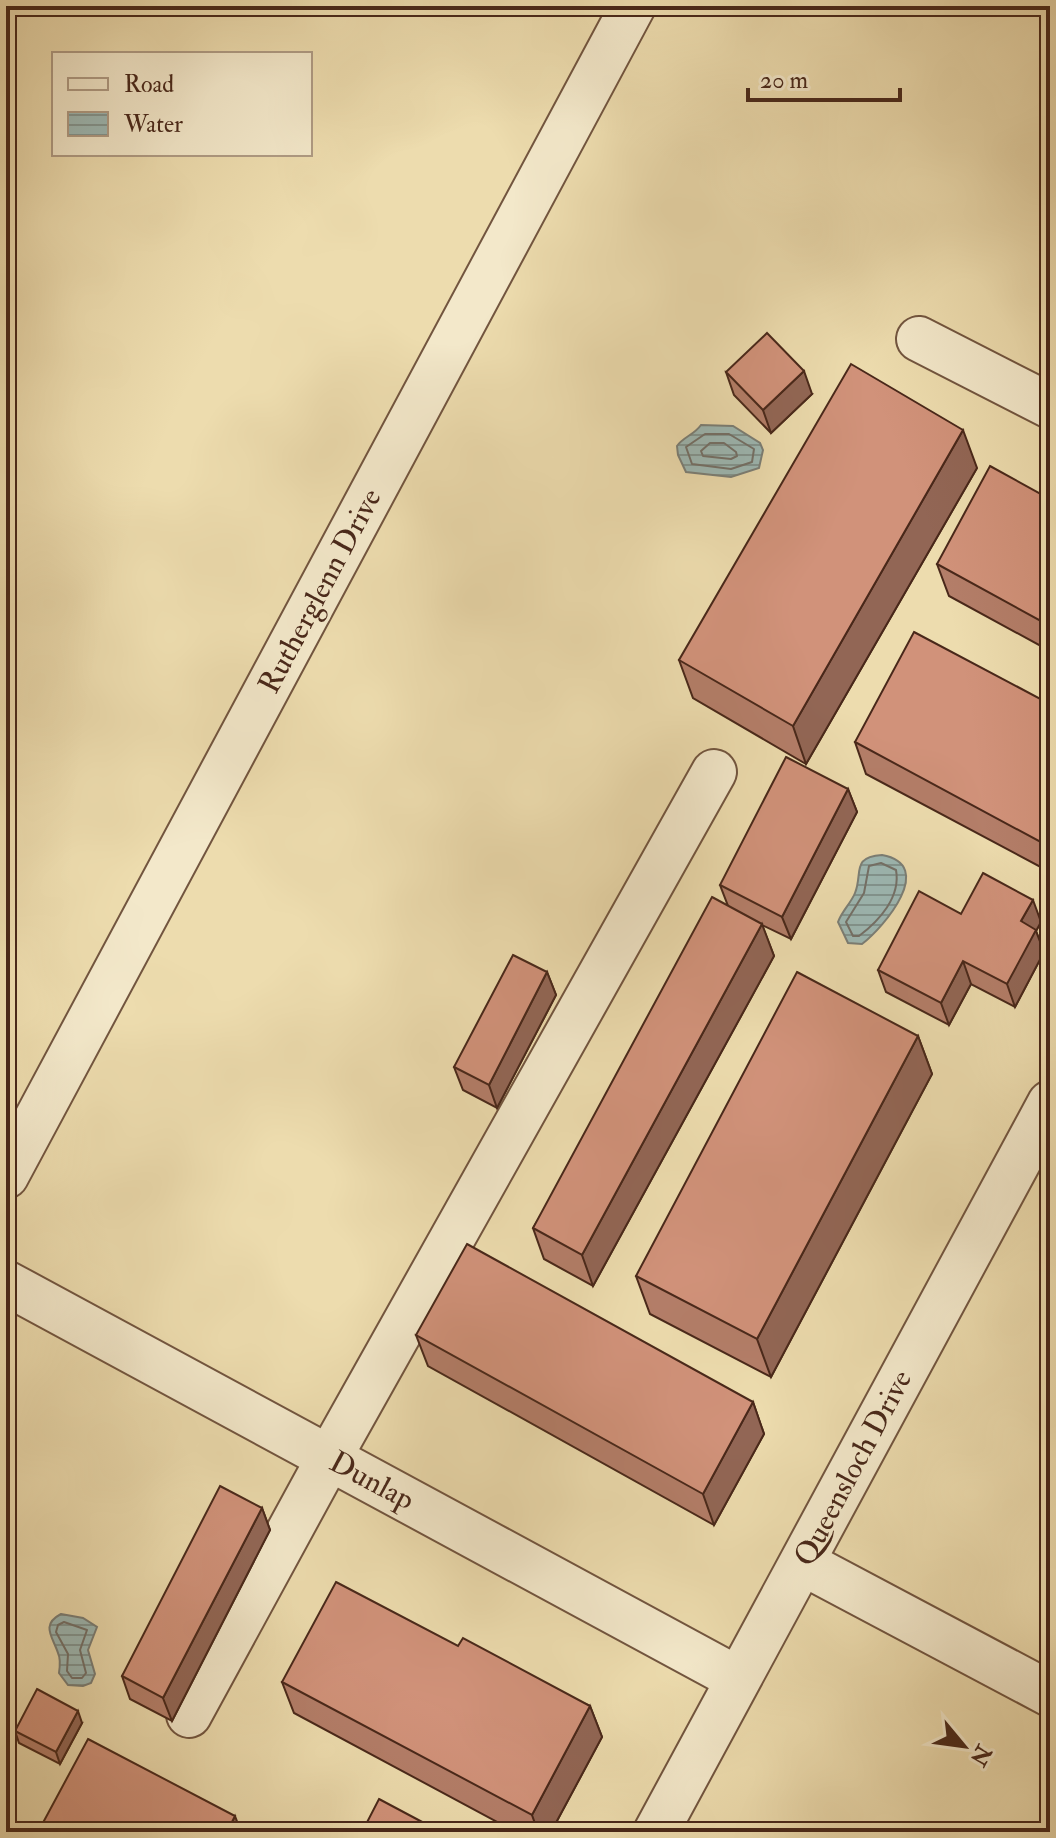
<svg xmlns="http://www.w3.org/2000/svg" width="1056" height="1838" font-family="'IM FELL Double Pica',serif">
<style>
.water{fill:url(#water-rules);stroke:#7b7f77;stroke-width:2}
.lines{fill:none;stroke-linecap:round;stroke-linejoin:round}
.shore{stroke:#737068;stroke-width:2}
.minor-casing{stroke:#72553f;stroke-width:48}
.minor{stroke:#f3e8ca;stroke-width:44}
.wall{fill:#b47e69;stroke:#49281a;stroke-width:2}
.shaded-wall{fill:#926655;stroke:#49281a;stroke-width:2}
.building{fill:#d1927a;stroke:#49281a;stroke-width:2}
.labels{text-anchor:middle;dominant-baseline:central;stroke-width:6;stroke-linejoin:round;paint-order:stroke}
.street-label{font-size:30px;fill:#49281a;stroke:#f3e8ca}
</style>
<defs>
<pattern id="water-rules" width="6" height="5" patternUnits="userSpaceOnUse" patternTransform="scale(2)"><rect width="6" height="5" fill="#9db9b5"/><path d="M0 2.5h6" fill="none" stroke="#829692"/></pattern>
</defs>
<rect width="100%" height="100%" fill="#eddcae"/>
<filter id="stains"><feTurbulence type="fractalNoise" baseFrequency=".0025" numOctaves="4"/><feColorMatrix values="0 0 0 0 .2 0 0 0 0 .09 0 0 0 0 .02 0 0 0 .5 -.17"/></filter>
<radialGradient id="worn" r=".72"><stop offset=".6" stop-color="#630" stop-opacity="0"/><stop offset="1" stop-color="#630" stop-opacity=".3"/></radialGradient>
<g class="water">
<path d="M701,425L733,426L760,443L763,450L759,468L731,477L686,472L678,455L677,446C683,437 694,435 701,425Z"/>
<path d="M882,855C937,865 884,927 862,944L848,943L838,922C842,911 851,903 855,893C863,873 851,857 882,855Z"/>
<path d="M61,1614L83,1618L97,1627L88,1650L95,1674L91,1683L83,1686L68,1685L59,1673C60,1666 61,1659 58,1653C53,1637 40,1625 61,1614Z"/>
</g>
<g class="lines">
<g class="shore">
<path d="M705,434H729L754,449L752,462L731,469L692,464L686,447Z"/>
<path d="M710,443H724L736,452L737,456L731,459L703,456L701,451Z"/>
<path d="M881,863L896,870C901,897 879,921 859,936H853L846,922L864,893L869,866Z"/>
<path d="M64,1622L87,1630L80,1650L86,1673L82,1678H72L67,1671L68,1654L56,1632L58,1625Z"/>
</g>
<g class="minor-casing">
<g id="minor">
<path d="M919,339L1050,406"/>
<path d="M6,1176L633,6"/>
<path d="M6,1283L738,1679"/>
<path d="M803,1563L1050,1694"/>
<path d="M189,1715L329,1458L714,772"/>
<path d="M656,1832L1050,1103"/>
</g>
</g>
<use href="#minor" class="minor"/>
</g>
<g class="wall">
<path d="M726,372L812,394L771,433L734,395Z"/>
<path d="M977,468L806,764L693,698L679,660Z"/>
<path d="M1050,499V651L949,596L937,564Z"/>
<path d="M1050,704V872L866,774L855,742Z"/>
<path d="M848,789L857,812L791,939L762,925L774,956L593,1286L544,1259L533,1228L728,906L720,885Z"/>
<path d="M961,914L1041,922L1036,931L1044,952L1015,1007L971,984L949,1025L886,992L878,970Z"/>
<path d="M547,972L556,995L497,1108L463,1090L454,1067Z"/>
<path d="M918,1036L932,1074L771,1377L650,1314L636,1276Z"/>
<path d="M416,1335L753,1402L764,1434L714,1525L428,1366Z"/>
<path d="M262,1508L270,1530L172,1721L130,1699L122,1676Z"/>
<path d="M458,1646L590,1706L602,1737L551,1832H516L294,1713L282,1682Z"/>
<path d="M82,1723L60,1764L19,1743L15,1731Z"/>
</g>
<g class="shaded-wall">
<path d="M804,371L812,394L771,433L763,410Z"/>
<path d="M963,430L977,468L806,764L793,726Z"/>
<path d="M848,789L857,812L791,939L782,917Z"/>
<path d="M1033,900L1041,922L1036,931L1044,952L1015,1007L1007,984L1021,921Z"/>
<path d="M762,924L774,956L593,1286L582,1255Z"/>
<path d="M963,961L971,984L949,1025L941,1003Z"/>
<path d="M547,972L556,995L497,1108L489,1085Z"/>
<path d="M918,1036L932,1074L771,1377L757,1339Z"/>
<path d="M753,1402L764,1434L714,1525L703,1494Z"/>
<path d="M262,1508L270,1530L172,1721L163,1698Z"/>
<path d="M590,1706L602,1737L551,1832H538L532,1815Z"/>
<path d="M78,1711L82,1723L60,1764L56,1752Z"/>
<path d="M235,1816L241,1832H227Z"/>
</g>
<g class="building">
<path d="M767,333L804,371L763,410L726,372Z"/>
<path d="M851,364L963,430L793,726L679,660Z"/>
<path d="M990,466L1050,499V626L937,564Z"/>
<path d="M914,632L1050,704V847L855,742Z"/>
<path d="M786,757L848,789L782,917L720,885Z"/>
<path d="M983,873L1033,900L1021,921L1036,930L1007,984L963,961L941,1003L878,970L919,891L961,914Z"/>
<path d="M712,897L762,924L582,1255L533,1228Z"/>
<path d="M513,955L547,972L489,1085L454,1067Z"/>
<path d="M797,972L918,1036L757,1339L636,1276Z"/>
<path d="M467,1244L753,1402L703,1494L416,1335Z"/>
<path d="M220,1486L262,1508L163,1698L122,1676Z"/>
<path d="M336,1582L458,1646L463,1638L590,1706L532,1815L282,1682Z"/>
<path d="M37,1689L78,1711L56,1752L15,1731Z"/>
<path d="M88,1739L235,1816L227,1832H38Z"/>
<path d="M379,1799L441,1832H362Z"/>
</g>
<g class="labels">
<g class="street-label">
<text transform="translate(320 591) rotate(-62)">Rutherglenn Drive</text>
<text transform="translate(853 1468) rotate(-62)">Queensloch Drive</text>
<text transform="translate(372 1481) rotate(28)">Dunlap</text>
</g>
</g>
<rect width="1056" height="1838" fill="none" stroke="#eddcae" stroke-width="32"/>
<rect x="8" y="8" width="1040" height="1822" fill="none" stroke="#49281a" stroke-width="4"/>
<rect x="16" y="16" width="1024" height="1806" fill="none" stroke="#49281a" stroke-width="2"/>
<rect x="52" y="52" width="260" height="104" fill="#f3e8ca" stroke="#af9b84" stroke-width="2"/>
<rect x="68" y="78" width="40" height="12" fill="#f3e8ca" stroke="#af9b84" stroke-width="2"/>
<text x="124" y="92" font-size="24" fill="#49281a">Road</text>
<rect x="68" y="112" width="40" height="24" fill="url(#water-rules)" stroke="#af9b84" stroke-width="2"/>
<text x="124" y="132" font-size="24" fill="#49281a">Water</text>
<g transform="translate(964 1746) rotate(119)" stroke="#f3e8ca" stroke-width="6" paint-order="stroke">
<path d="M0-6L14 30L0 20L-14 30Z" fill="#49281a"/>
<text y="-12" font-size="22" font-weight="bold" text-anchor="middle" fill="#49281a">N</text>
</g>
<path d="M748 88v12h152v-12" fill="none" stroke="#49281a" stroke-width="4"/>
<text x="760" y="88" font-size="24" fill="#49281a" stroke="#f3e8ca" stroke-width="6" paint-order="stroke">20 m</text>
<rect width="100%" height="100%" filter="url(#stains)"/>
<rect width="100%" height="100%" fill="url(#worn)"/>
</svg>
